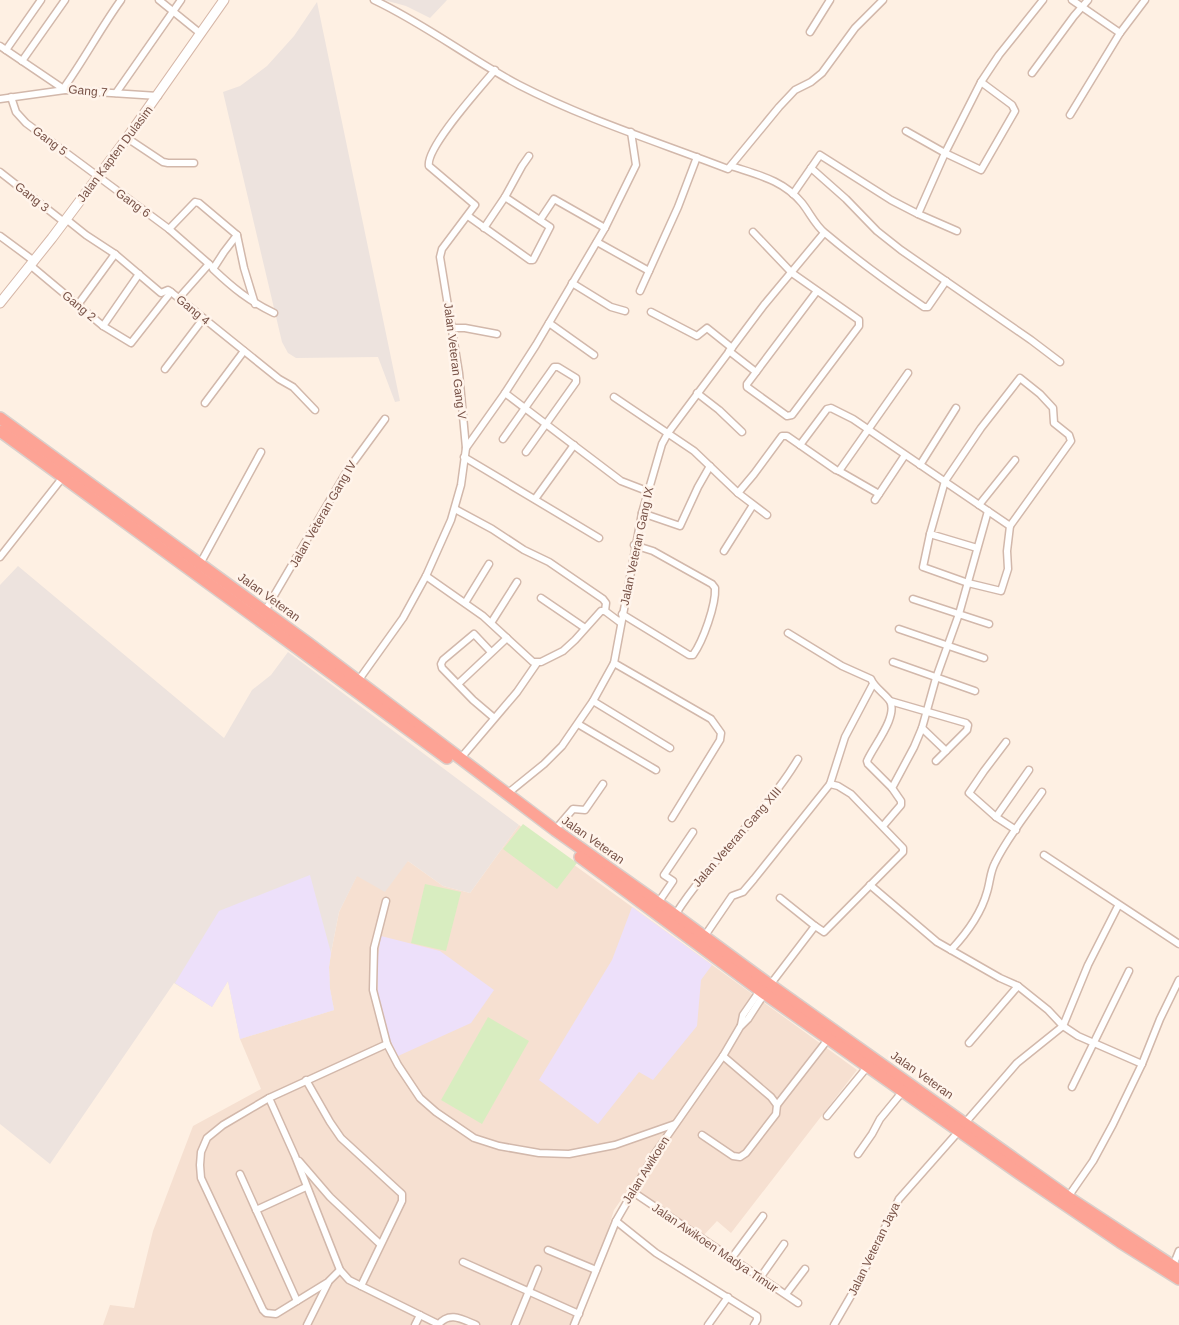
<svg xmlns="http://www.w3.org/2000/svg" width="1179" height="1325" font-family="Arial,sans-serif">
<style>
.residential{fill:#f6e0d1}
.industrial{fill:#ede3de}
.education{fill:#ede0fa}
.green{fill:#d8edc0}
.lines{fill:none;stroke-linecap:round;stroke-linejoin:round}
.street-casing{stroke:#d2b8ab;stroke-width:9}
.secondary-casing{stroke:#d6b7a8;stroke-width:11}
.highway-casing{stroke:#d9cfcb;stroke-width:14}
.street{stroke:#fff;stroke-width:6}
.secondary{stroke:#fff;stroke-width:9}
.highway{stroke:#fda395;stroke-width:11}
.labels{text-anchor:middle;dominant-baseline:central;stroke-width:5;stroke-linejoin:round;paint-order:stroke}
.street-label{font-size:12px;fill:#785247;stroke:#fff4eb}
</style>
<rect width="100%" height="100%" fill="#fef0e3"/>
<path class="residential" d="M519,825L857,1070L731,1233L717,1221L703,1236L630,1187L614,1210L602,1248L571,1325H103L110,1305L134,1308L153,1231L193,1126L261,1089L240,1039L334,1010L330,989L329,967L331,953L339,912L357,875L408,861L443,886L470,893Z"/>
<g class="industrial">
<path d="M384,0H447L430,18L406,6Z"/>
<path d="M317,2L400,401L395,402L378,357L296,358L288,353L282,342L223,92L240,86L267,66L294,36Z"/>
<path d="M18,566L224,738L252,690L271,675L288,652L519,825L470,893L443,886L408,861L385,892L357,876L339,912L331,953L329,967L330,989L334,1010L240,1039L228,981L212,1007L174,983L50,1164L0,1124V585Z"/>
</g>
<g class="education">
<path d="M310,875L331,953L329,967L330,989L334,1010L240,1039L228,981L212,1007L175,983L219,911Z"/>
<path d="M632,907L712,965L701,980L697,1026L653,1080L639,1072L598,1124L539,1080L612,960Z"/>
<path d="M381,936L440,951L494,990L471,1023L398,1056L387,1034L378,998L377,963Z"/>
</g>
<g class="green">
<path d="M523,824L577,863L557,889L503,849Z"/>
<path d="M425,884L461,892L446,951L411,943Z"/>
<path d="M488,1017L529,1041L482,1124L441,1100Z"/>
</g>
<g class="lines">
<g class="street-casing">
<g id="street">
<path d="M159,0L201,34"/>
<path d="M374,0C425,24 470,59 519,85C585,119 658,142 728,169L779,107L795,90L811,82L822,73L855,28L883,0"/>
<path d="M1072,0L1120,33"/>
<path d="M810,32L830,0"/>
<path d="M0,46L65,90L158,96"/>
<path d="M6,50L41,0"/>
<path d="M22,61L65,0"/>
<path d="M1032,73L1074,16L1088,0"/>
<path d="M63,89C84,60 100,29 121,0"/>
<path d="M116,93L181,0"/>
<path d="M11,97L16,112L26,123L169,229L209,264"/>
<path d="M0,99L65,90"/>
<path d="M1070,115L1120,33L1145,0"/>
<path d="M906,131L945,153L981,82L999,55L1043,0"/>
<path d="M127,138L163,162L168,163H194"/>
<path d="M731,166C758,175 783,180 802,203C810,213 815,225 825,233C857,260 890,284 924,307H928L946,281"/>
<path d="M811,168L846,199L877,231L901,250L1031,340L1060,362"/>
<path d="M0,172L64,222"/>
<path d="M793,194L820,155L891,200L918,214L957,231"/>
<path d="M918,214L945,153L981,170L1015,111L1012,105L981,82"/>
<path d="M468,216L530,260H533L550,227L505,197"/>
<path d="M66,219L86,235L115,254L161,293L168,290L171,292L279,379L293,387L315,410"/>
<path d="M540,220L554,199L605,228"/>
<path d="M484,228L505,197L522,166L529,156"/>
<path d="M169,229L195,202L199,203L237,235L244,268L255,304"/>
<path d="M753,232L792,273L859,320V326L792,415L787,416L747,387V384L817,291"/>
<path d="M237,235L224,252L213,269C233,288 249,301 274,313"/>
<path d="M0,236L34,261"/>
<path d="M597,242L649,271"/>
<path d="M30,265L103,326L131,343L171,292"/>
<path d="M572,283L611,307L625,311"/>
<path d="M640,291L678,207L697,157"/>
<path d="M179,298L209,264L211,266"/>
<path d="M77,306L115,254"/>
<path d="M651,312L697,336L707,328L732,348"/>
<path d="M549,323L594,355"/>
<path d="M103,326L139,274"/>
<path d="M452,328H465L497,334"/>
<path d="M729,351L756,372"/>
<path d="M165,369L203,319"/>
<path d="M505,393L621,481L647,491"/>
<path d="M697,393L719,410L742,432"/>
<path d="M614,397L694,451L738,493L754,474L782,436H787L800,445L827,409L831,408L853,419L1010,526L1071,441L1069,435L1054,423L1053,408L1040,394L1020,378L981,428L945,481L930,534L977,548"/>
<path d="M205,403L244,351"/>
<path d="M503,439L554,367H558L576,378V382L526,452"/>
<path d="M800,445L836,470L839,471L908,373"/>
<path d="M466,448L505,393L536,345L605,228L636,165L631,132"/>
<path d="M464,457L599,538"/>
<path d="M920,465L956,408"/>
<path d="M839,471L879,494"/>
<path d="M738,493L767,515"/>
<path d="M535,499L574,445"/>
<path d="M875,500L905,455"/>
<path d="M979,505L1015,460"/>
<path d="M455,509L492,529L524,550L549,562L603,599L606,603L605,611"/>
<path d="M642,513L680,526L698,487L710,466"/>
<path d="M930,534L923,567L968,583L1001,591L1008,569L1007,551L1010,526"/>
<path d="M724,551L753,505"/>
<path d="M0,557L63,477"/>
<path d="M200,564L261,452"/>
<path d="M426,576L483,616L533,662H541L563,651L575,640L601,611H605L621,623"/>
<path d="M541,598L585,628"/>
<path d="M913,599L989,624"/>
<path d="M465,603L489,564"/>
<path d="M265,611L347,471L385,419"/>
<path d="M622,614L689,655H693C703,641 716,605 715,588L712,584L653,551L634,545"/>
<path d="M491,623L517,582"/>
<path d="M899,629L984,658"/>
<path d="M788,633L842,666L871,679C874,687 884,693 890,701L966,723L968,725L967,730L936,761"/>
<path d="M491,652L474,634L443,660L441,664L442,668L473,700L493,717"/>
<path d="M893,662L975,691"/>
<path d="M614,663L711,719L721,733L720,740L672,818"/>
<path d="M358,681L403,618L426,576L451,520L461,485L466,448L459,373L440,257L442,249L475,205L429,166C425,148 482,86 495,70"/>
<path d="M458,684L507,638"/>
<path d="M593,701L670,748"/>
<path d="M890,701C898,717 874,745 867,761L868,764L892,788"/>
<path d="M578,724L656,770"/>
<path d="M922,728L946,751"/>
<path d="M1006,742L984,771L969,793L996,817L1016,830"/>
<path d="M460,759L517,692L537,663"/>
<path d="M830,784L845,737L873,684"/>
<path d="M507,794L544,764L562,746L593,701L614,663L642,513L662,444L668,433L764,305L824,233"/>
<path d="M996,817L1029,770"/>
<path d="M883,826L901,805V801L892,788L914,747L922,728L936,678L959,614L988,511"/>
<path d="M555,830L573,809L585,810L603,784"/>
<path d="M1044,855L1179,944"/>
<path d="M870,885L937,942L1000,978L1018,986L1048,1010L1063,1026L1078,1036L1142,1064"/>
<path d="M780,898L815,926"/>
<path d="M386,901L374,948L373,990L387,1044L398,1065L420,1098L436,1112L474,1138L499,1146L539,1153L569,1154L615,1145L675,1124"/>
<path d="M658,903L673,881L664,875L693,832"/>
<path d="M675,915C711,858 764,816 798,759"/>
<path d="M951,950C966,934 981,914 987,892C990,883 990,872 995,863C1007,838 1026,815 1042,792"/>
<path d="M741,1025L743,1015L761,989"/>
<path d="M969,1043L1018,986"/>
<path d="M387,1044L269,1098L295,1156L340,1270L349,1280L438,1324"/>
<path d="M306,1080L330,1122L341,1138L402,1194V1201L361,1286"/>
<path d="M1072,1087L1129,971"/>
<path d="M269,1098L223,1125L207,1138L201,1152L200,1165L201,1178L263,1310L266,1313L276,1314L328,1282L340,1270"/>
<path d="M777,1105L829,1038"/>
<path d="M827,1116L868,1066"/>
<path d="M965,1123L1017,1063L1063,1026L1088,965L1118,906"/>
<path d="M702,1135L733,1156L740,1157L746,1153L776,1114L777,1105L771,1097L723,1056"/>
<path d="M858,1154L872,1134L880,1119L903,1091"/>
<path d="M299,1161L330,1197L380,1244"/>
<path d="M240,1174L297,1301"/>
<path d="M633,1192L798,1303"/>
<path d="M1068,1197L1093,1161L1113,1124L1142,1064L1160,1019L1179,980"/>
<path d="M256,1210L306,1187"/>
<path d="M616,1221L656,1253L757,1316V1320L754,1325"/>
<path d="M548,1250L596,1270"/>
<path d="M731,1259L763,1216"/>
<path d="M463,1262L579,1314"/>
<path d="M1173,1266L1179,1251"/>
<path d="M760,1278L784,1244"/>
<path d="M786,1294L805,1269"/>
<path d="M307,1325L328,1283"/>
<path d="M415,1325L420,1315"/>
<path d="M438,1325C449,1311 462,1319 476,1325"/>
<path d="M515,1325L538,1269"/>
<path d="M574,1325L616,1221L656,1152L723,1056L740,1027L748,1019L770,985L815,926L824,932L903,852V848L851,794L838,786L830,784L754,879L743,892L732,896L704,937"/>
<path d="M708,1325L728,1297"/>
<path d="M834,1325L856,1287L899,1199L959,1131"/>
</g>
</g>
<g class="secondary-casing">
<path id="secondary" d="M0,303L52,238L127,138L224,0"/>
</g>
<g class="highway-casing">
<g id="highway">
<path d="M0,418L308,643L555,830L675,915L766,982L1068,1197L1179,1270"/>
<path d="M0,431C150,539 298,649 447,758"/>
<path d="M580,857L765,994L1020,1174L1120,1242L1179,1279"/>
</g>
</g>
<use href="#street" class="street"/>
<use href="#secondary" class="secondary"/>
<use href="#highway" class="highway"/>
</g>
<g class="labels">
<g class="street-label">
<text transform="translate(88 91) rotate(5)">Gang 7</text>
<text transform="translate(50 141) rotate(37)">Gang 5</text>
<text transform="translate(115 154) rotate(-53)">Jalan Kapten Dulasim</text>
<text transform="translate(32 197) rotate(38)">Gang 3</text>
<text transform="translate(133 203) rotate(36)">Gang 6</text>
<text transform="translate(79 306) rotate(40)">Gang 2</text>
<text transform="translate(193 310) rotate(39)">Gang 4</text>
<text transform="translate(455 361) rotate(83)">Jalan Veteran Gang V</text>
<text transform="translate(323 514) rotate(-60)">Jalan Veteran Gang IV</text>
<text transform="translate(637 546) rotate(-78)">Jalan Veteran Gang IX</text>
<text transform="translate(269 597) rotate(36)">Jalan Veteran</text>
<text transform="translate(737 837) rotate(-49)">Jalan Veteran Gang XIII</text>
<text transform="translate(593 840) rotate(35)">Jalan Veteran</text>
<text transform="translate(922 1075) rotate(35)">Jalan Veteran</text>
<text transform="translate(646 1170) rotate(-58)">Jalan Awikoen</text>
<text transform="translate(715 1248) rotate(34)">Jalan Awikoen Madya Timur</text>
<text transform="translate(874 1249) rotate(-64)">Jalan Veteran Jaya</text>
</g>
</g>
</svg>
